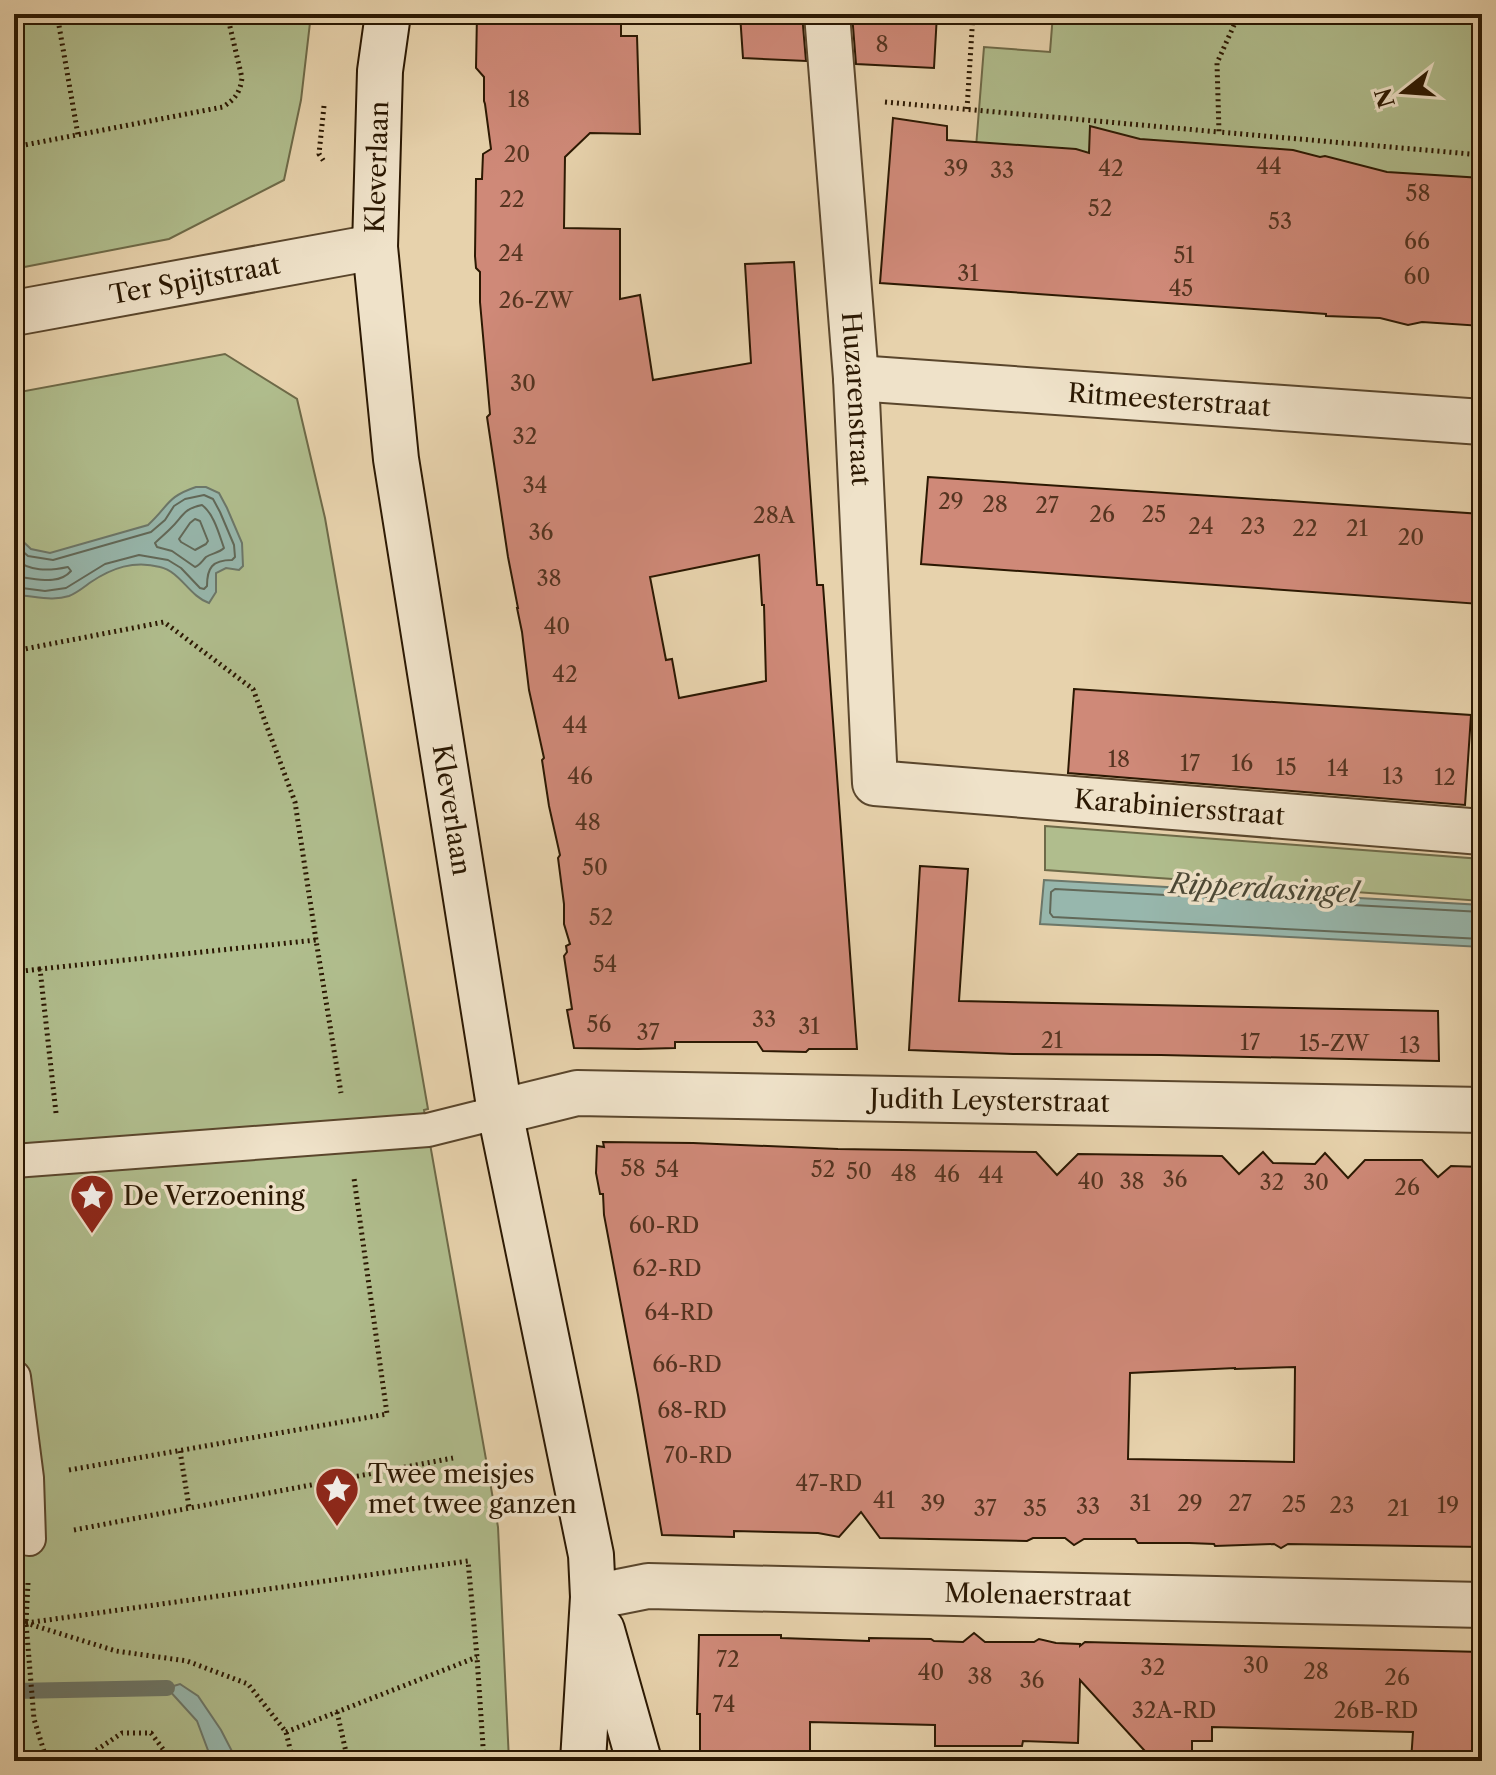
<svg xmlns="http://www.w3.org/2000/svg" width="1496" height="1775" font-family="'Libre Caslon Text',serif">
<style>
.green{fill:#b0bd8d;stroke:#6e6a48;stroke-width:2}
.water{fill:#97b7ad;stroke:#6c7769;stroke-width:2}
.lines{fill:none;stroke-linecap:round;stroke-linejoin:round}
.shore{stroke:#616858;stroke-width:2}
.stream{stroke:#6c7769;stroke-width:16}
.building{fill:#cf8978;stroke:#2b1802;stroke-width:2;fill-rule:evenodd}
.lane-casing{stroke:#5a462c;stroke-width:36}
.street-casing{stroke:#5a462c;stroke-width:48}
.secondary-casing{stroke:#2b1802;stroke-width:48}
.path{stroke:#2b1802;stroke-width:5;stroke-dasharray:2 4;stroke-linecap:butt}
.lane{stroke:#efe2c9;stroke-width:32}
.street{stroke:#efe2c9;stroke-width:44}
.secondary{stroke:#efe2c9;stroke-width:44}
.labels{text-anchor:middle;dominant-baseline:central;stroke-width:7;stroke-linejoin:round;paint-order:stroke}
.number-label{font-size:22px;fill:#543420}
.street-label{font-size:26px;fill:#2b1802;stroke:#efe2c9}
.poi-label{font-size:26px;fill:#2b1802;stroke:#efe2c9;text-anchor:start}
.water-label{font-size:28px;font-style:italic;fill:#4b4835;stroke:#efe2c9}
</style>
<rect width="100%" height="100%" fill="#e7d2ac"/>
<filter id="stains"><feTurbulence type="fractalNoise" baseFrequency=".0025" numOctaves="4"/><feColorMatrix values="0 0 0 0 .2 0 0 0 0 .09 0 0 0 0 .02 0 0 0 .5 -.17"/></filter>
<radialGradient id="worn" r=".72"><stop offset=".6" stop-color="#630" stop-opacity="0"/><stop offset="1" stop-color="#630" stop-opacity=".3"/></radialGradient>
<g class="green">
<path d="M14,14H311L301,100L284,180L169,239L14,269Z"/>
<path d="M1053,14H1482V261L971,210L984,47L1050,52Z"/>
<path d="M225,354L297,399L325,518L428,1109L424,1110L498,1527L509,1761H14V393Z"/>
<path d="M1045,826L1482,859V901L1045,870Z"/>
</g>
<g class="water">
<path d="M196,487H206L219,493L227,508L242,543L243,566L239,570L226,568L216,573V592L209,603C189,596 181,572 160,567C134,560 112,568 91,582C84,587 77,593 69,596C51,602 32,595 14,595V533L31,549L50,553L148,525C169,506 166,497 196,487Z"/>
<path d="M1044,880L1482,905V947L1040,924Z"/>
<path d="M180,1684L198,1696L221,1730L237,1761H212L197,1721L167,1688Z"/>
</g>
<g class="lines">
<g class="shore">
<path d="M202,505C214,514 219,534 224,548C219,553 212,553 206,557C202,561 200,565 195,567L172,551L157,547L155,543C159,539 165,534 170,529C183,517 182,509 202,505Z"/>
<path d="M195,519L200,521L208,541L206,544L195,550L181,542L179,539L190,523Z"/>
<path d="M14,544L28,556L53,560L151,532L165,520L174,506L185,499L204,495L213,499L220,512L234,545L235,557L232,560C212,560 207,568 207,586L204,589L200,588L181,568L168,560L139,555L105,564L66,588L45,591L14,587"/>
<path d="M14,558C29,572 49,571 68,567L71,571C57,587 33,577 14,577"/>
<path d="M1482,912L1055,889L1051,892L1050,913L1053,917L1482,939"/>
</g>
<path class="stream" d="M14,1691L167,1688"/>
</g>
<g class="building">
<path d="M477,14H591V19L621,17V36H637L640,134L590,133L565,157L564,228L620,229V299L640,295L653,380L751,363L745,264L794,262L817,585H823L857,1049H809L806,1052L763,1051L757,1042H675V1048L638,1049L574,1048L567,1010L572,1009L564,956L567,952L566,946L570,944L564,924V904L558,858L560,855L549,806L542,760L544,758L529,690L522,632L517,608H518L508,557L487,417L490,414L480,302V272L476,268L475,256L476,179H482L483,154L491,149L485,104L484,101V77L476,68ZM759,555L762,605H764L766,681L679,698L672,659L666,660L650,577Z"/>
<path d="M740,14H802L806,61L743,58Z"/>
<path d="M852,14H937L934,68L856,64Z"/>
<path d="M893,118L947,126V140L1076,149L1089,153L1090,126L1140,139L1293,150L1320,157L1325,156L1387,172L1482,178V326L1422,322L1408,325L1380,318L1326,316V314L880,283Z"/>
<path d="M928,477L1482,514V594H1480V604L921,564Z"/>
<path d="M1074,689L1471,715L1465,805L1068,773Z"/>
<path d="M920,866L968,869L959,1001L1438,1011L1439,1061L1161,1055L1013,1054L909,1050Z"/>
<path d="M603,1142L693,1143L838,1149L1036,1152L1057,1175L1078,1154L1222,1156L1239,1174L1263,1152L1273,1163L1315,1164L1325,1153L1348,1178L1365,1160H1422L1438,1177L1451,1166L1482,1167V1547L1288,1544L1281,1548L1274,1544L1215,1546L1214,1544L1189,1543H1138L1135,1539H1084L1074,1545L1065,1538H1033L1027,1541L880,1538L861,1512L839,1537L818,1533L734,1531V1537L662,1535L638,1395L604,1215L603,1194H600L596,1173L597,1146L604,1147ZM1295,1367L1294,1462L1128,1459L1130,1373L1235,1368V1369Z"/>
<path d="M974,1633L985,1642H1034L1039,1639L1056,1643L1080,1644V1646L1085,1642L1482,1652V1753L1478,1752V1761H1411L1413,1732L1212,1727V1741H1192V1761H1154L1080,1680L1078,1743L1023,1741L1022,1746H935V1725L810,1722V1761H700V1714H697L699,1635H781V1638L869,1641V1638L931,1639L934,1641L963,1642Z"/>
</g>
<g class="lines">
<g class="lane-casing">
<g id="lane">
<path d="M14,1161L428,1130L500,1112"/>
<path d="M14,1377L27,1478L29,1539"/>
</g>
</g>
<g class="street-casing">
<g id="street">
<path id="s1" d="M827,14L856,378L875,783L1482,832"/>
<path id="s2" d="M14,313L375,247"/>
<path id="s3" d="M856,378L1482,422"/>
<path id="s4" d="M500,1112L577,1093L1482,1110"/>
<path id="s5" d="M593,1597L648,1586L1482,1605"/>
</g>
</g>
<g class="secondary-casing">
<g id="secondary">
<path id="s6" d="M388,14L380,71L375,247L396,459L500,1112L591,1555L593,1597L583,1761"/>
<path d="M602,1630L639,1761"/>
</g>
</g>
<g class="path">
<path d="M57,14L78,135"/>
<path d="M1239,14L1217,63L1219,132L1482,155"/>
<path d="M885,102L1219,132"/>
<path d="M324,106L319,154L325,163"/>
<path d="M967,109L973,14"/>
<path d="M14,147L223,107C235,99 240,93 242,78L227,14"/>
<path d="M14,651L164,622L253,689L295,802L316,940"/>
<path d="M1479,737L1482,700"/>
<path d="M14,972L40,969"/>
<path d="M56,1113L40,969L316,940L341,1093"/>
<path d="M180,1451L189,1507"/>
<path d="M69,1470L387,1414L354,1178"/>
<path d="M74,1530L453,1458"/>
<path d="M28,1583L26,1623L34,1719L47,1761"/>
<path d="M26,1623L468,1561L477,1657L484,1761"/>
<path d="M14,1628L26,1623L116,1651L187,1661L248,1684L286,1732L293,1761"/>
<path d="M337,1712L348,1761"/>
<path d="M286,1732L477,1657"/>
<path d="M14,1756L33,1761"/>
<path d="M69,1761L83,1759L122,1733H151L172,1761"/>
</g>
<use href="#lane" class="lane"/>
<use href="#street" class="street"/>
<use href="#secondary" class="secondary"/>
</g>
<defs>
<g id="sight-pin" transform="scale(2.3)"><path d="M0 17L-7.5 6A9.5 9.5 0 1 1 7.5 6Z" fill="#8f2418" stroke="#efe2c9"/><path d="M0-6L1.8-2.2L6-1.7L2.9 1.2L3.7 5.4L0 3.3L-3.7 5.4L-2.9 1.2L-6-1.7L-1.8-2.2Z" fill="#fff"/></g>
</defs>
<g fill-rule="evenodd">
<use href="#sight-pin" x="92" y="1196"/>
<use href="#sight-pin" x="337" y="1489"/>
</g>
<g class="labels">
<g class="number-label">
<text x="882" y="44">8</text>
<text x="519" y="99">18</text>
<text x="517" y="154">20</text>
<text x="1269" y="166">44</text>
<text x="956" y="168">39</text>
<text x="1111" y="168">42</text>
<text x="1002" y="170">33</text>
<text x="1418" y="193">58</text>
<text x="512" y="199">22</text>
<text x="1100" y="208">52</text>
<text x="1280" y="221">53</text>
<text x="1417" y="241">66</text>
<text x="511" y="253">24</text>
<text x="1184" y="255">51</text>
<text x="968" y="273">31</text>
<text x="1417" y="276">60</text>
<text x="1181" y="288">45</text>
<text x="536" y="300">26-ZW</text>
<text x="523" y="383">30</text>
<text x="525" y="436">32</text>
<text x="535" y="485">34</text>
<text x="951" y="501">29</text>
<text x="995" y="504">28</text>
<text x="1047" y="505">27</text>
<text x="1102" y="514">26</text>
<text x="1154" y="514">25</text>
<text x="774" y="515">28A</text>
<text x="1201" y="526">24</text>
<text x="1253" y="526">23</text>
<text x="1305" y="528">22</text>
<text x="1357" y="528">21</text>
<text x="541" y="532">36</text>
<text x="1411" y="537">20</text>
<text x="549" y="578">38</text>
<text x="557" y="626">40</text>
<text x="565" y="674">42</text>
<text x="575" y="725">44</text>
<text x="1119" y="759">18</text>
<text x="1190" y="763">17</text>
<text x="1242" y="763">16</text>
<text x="1286" y="767">15</text>
<text x="1338" y="768">14</text>
<text x="580" y="776">46</text>
<text x="1393" y="776">13</text>
<text x="1445" y="777">12</text>
<text x="588" y="822">48</text>
<text x="595" y="867">50</text>
<text x="601" y="917">52</text>
<text x="605" y="964">54</text>
<text x="764" y="1019">33</text>
<text x="599" y="1024">56</text>
<text x="809" y="1026">31</text>
<text x="648" y="1032">37</text>
<text x="1052" y="1040">21</text>
<text x="1250" y="1042">17</text>
<text x="1334" y="1043">15-ZW</text>
<text x="1410" y="1045">13</text>
<text x="633" y="1168">58</text>
<text x="667" y="1169">54</text>
<text x="823" y="1169">52</text>
<text x="859" y="1171">50</text>
<text x="904" y="1173">48</text>
<text x="947" y="1174">46</text>
<text x="991" y="1175">44</text>
<text x="1175" y="1179">36</text>
<text x="1091" y="1181">40</text>
<text x="1132" y="1181">38</text>
<text x="1272" y="1182">32</text>
<text x="1316" y="1182">30</text>
<text x="1407" y="1187">26</text>
<text x="664" y="1225">60-RD</text>
<text x="667" y="1268">62-RD</text>
<text x="679" y="1312">64-RD</text>
<text x="687" y="1364">66-RD</text>
<text x="692" y="1410">68-RD</text>
<text x="698" y="1455">70-RD</text>
<text x="829" y="1483">47-RD</text>
<text x="884" y="1500">41</text>
<text x="933" y="1503">39</text>
<text x="1140" y="1503">31</text>
<text x="1190" y="1503">29</text>
<text x="1240" y="1503">27</text>
<text x="1294" y="1504">25</text>
<text x="1342" y="1505">23</text>
<text x="1448" y="1505">19</text>
<text x="1088" y="1506">33</text>
<text x="985" y="1508">37</text>
<text x="1035" y="1508">35</text>
<text x="1398" y="1508">21</text>
<text x="728" y="1659">72</text>
<text x="1256" y="1665">30</text>
<text x="1153" y="1667">32</text>
<text x="1316" y="1671">28</text>
<text x="931" y="1672">40</text>
<text x="980" y="1676">38</text>
<text x="1397" y="1677">26</text>
<text x="1032" y="1680">36</text>
<text x="724" y="1704">74</text>
<text x="1174" y="1710">32A-RD</text>
<text x="1376" y="1710">26B-RD</text>
</g>
<g class="street-label">
<text transform="translate(377 167) rotate(-88)">Kleverlaan</text>
<text stroke="none"><textPath href="#s2" startOffset="184">Ter Spijtstraat</textPath></text>
<text stroke="none"><textPath href="#s1" startOffset="386">Huzarenstraat</textPath></text>
<text stroke="none"><textPath href="#s3" startOffset="314">Ritmeesterstraat</textPath></text>
<text stroke="none"><textPath href="#s1" startOffset="1076">Karabiniersstraat</textPath></text>
<text stroke="none"><textPath href="#s6" startOffset="802">Kleverlaan</textPath></text>
<text stroke="none"><textPath href="#s4" startOffset="492">Judith Leysterstraat</textPath></text>
<text stroke="none"><textPath href="#s5" startOffset="446">Molenaerstraat</textPath></text>
</g>
<g class="poi-label">
<text x="123" y="1196">De Verzoening</text>
<text x="368" y="1474">Twee meisjes<tspan x="368" dy="30">met twee ganzen</tspan></text>
</g>
<g class="water-label">
<text transform="translate(1264 888) rotate(3)">Ripperdasingel</text>
</g>
</g>
<rect width="1496" height="1775" fill="none" stroke="#e7d2ac" stroke-width="48"/>
<rect x="16" y="16" width="1464" height="1743" fill="none" stroke="#2b1802" stroke-width="4"/>
<rect x="24" y="24" width="1448" height="1727" fill="none" stroke="#2b1802" stroke-width="2"/>
<g transform="translate(1404 92) rotate(253)" stroke="#efe2c9" stroke-width="6" paint-order="stroke">
<path d="M0-6L14 30L0 20L-14 30Z" fill="#2b1802"/>
<text y="-12" font-size="22" font-weight="bold" text-anchor="middle" fill="#2b1802">N</text>
</g>
<rect width="100%" height="100%" filter="url(#stains)"/>
<rect width="100%" height="100%" fill="url(#worn)"/>
</svg>
